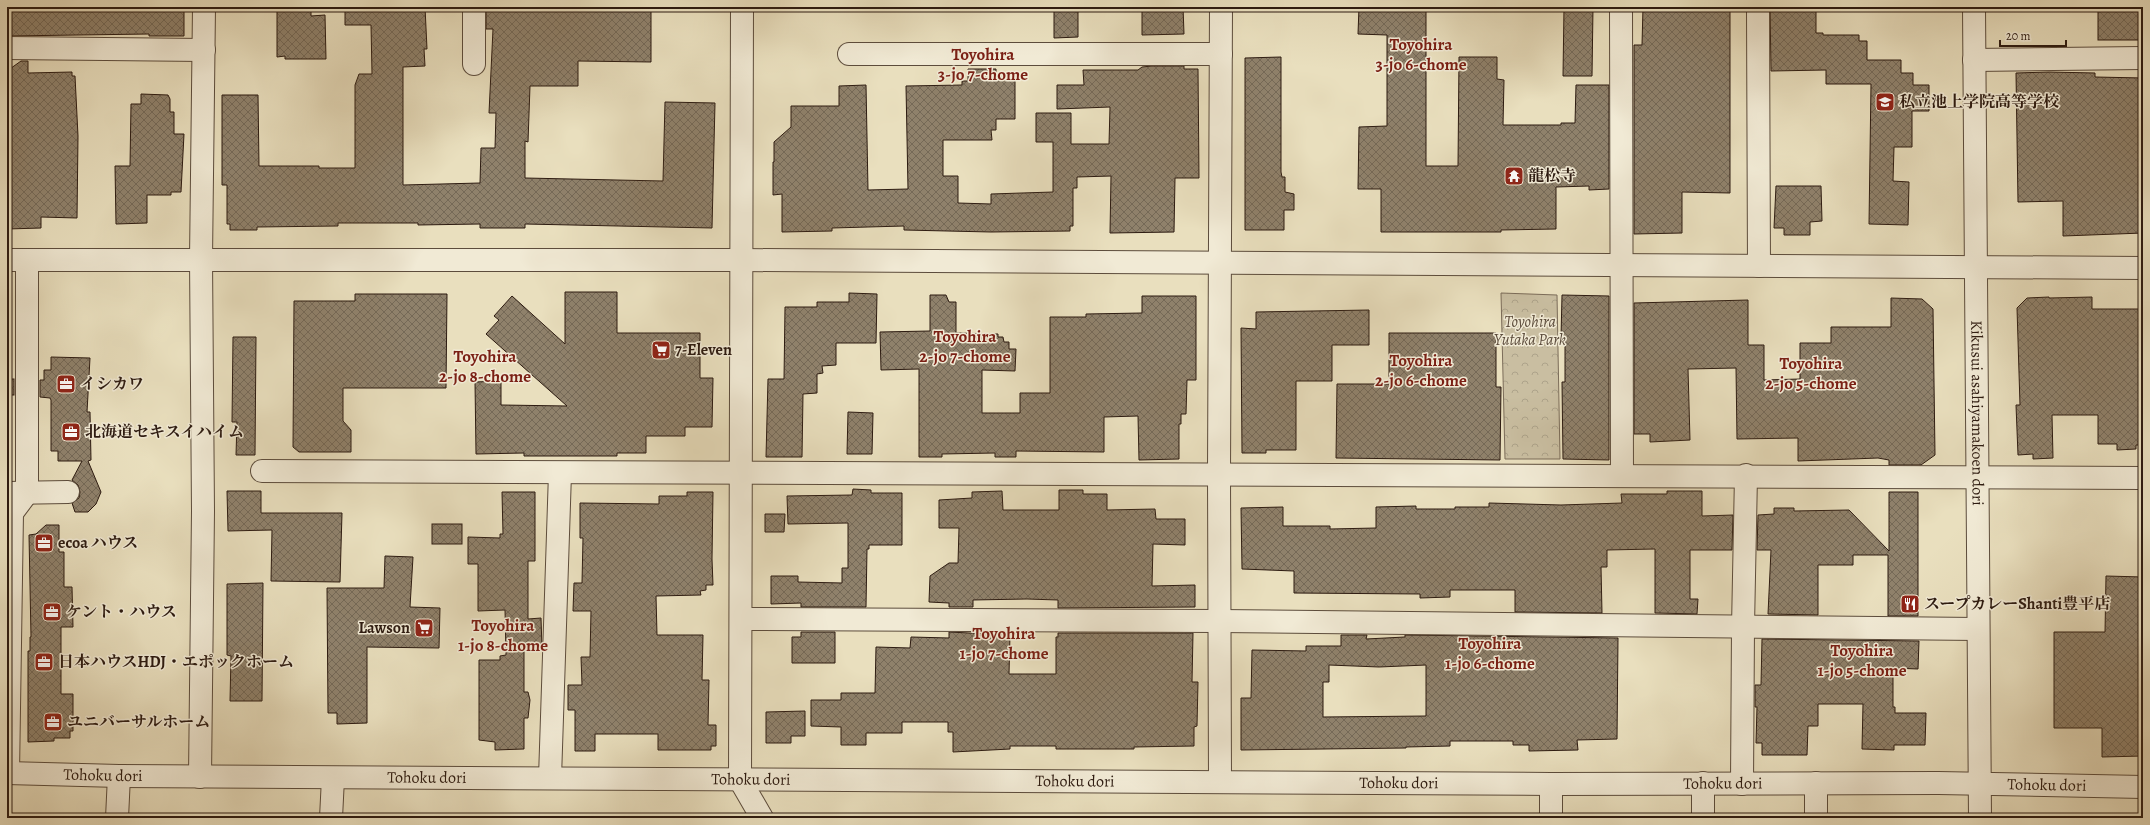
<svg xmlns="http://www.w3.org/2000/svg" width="2150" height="825" font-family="Alegreya,'Noto Serif JP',serif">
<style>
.forest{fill:url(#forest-crowns);stroke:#7b6c59}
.building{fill:url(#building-cross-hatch);stroke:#2d1b11;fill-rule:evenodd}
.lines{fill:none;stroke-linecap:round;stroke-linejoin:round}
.minor-casing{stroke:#5c4c3c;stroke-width:24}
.minor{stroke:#f1ead5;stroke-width:22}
.labels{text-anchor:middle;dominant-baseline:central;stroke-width:3;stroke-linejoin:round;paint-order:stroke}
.poi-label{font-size:16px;font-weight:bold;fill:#2d1b11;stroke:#f1ead5;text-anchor:start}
.park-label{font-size:16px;font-style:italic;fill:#5c4c3c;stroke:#f1ead5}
.street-label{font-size:16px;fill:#2d1b11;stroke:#f1ead5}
.neighbourhood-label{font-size:17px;font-weight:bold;fill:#7a1f14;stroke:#f1ead5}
</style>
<defs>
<pattern id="forest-crowns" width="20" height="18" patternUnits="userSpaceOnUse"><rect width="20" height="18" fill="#c9bea1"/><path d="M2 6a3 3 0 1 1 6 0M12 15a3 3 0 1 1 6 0" fill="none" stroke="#ada38a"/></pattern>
<pattern id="building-cross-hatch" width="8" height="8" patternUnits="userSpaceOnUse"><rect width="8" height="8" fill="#8f816b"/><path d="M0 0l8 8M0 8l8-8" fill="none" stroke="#756957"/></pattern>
</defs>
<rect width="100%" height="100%" fill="#e9dfbe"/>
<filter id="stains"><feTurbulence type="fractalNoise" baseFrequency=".005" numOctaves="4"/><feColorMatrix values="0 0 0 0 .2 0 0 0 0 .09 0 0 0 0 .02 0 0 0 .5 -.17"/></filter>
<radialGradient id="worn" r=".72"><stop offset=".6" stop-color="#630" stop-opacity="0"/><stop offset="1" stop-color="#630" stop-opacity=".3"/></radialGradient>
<path class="forest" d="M1501,293L1557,295L1560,459H1505Z"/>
<g class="building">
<path d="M7,7L184,9V36H149V34L7,36Z"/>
<path d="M277,7H311V16L325,15L326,59H285V56L277,57Z"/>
<path d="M345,7H425L427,49H424L425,66L403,67V185L480,183L481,148H495L496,113H489L493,29H486V7H646V10H651V62L578,61V86H530L528,142L525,141V178L663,181L665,102L715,103L712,228L525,224V228H480V224L418,225V223H338V226L257,227V230H230V224H227V185H222V95H258L259,166H319V168H355V85L359,74H372L371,25H345Z"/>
<path d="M1183,7L1184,34L1142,35V8Z"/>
<path d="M1359,7H1426V166H1458L1459,57H1497V79L1504,80L1503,125H1561V123H1575L1576,85H1609V189L1589,190V186L1556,187V229L1501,230V232H1381V189H1358L1359,127L1387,126V35L1358,34Z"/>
<path d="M1564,7H1593L1592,76H1563Z"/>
<path d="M1643,7H1730V193L1682,192V233L1634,234V45H1642Z"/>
<path d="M1770,7H1816V33H1823V35H1859V41H1867V60H1901V73H1913V85H1929V111H1912V147H1894L1893,181L1909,182L1908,225L1869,224L1871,84H1826V70L1771,71Z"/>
<rect x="2098" y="7" width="45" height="33"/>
<path d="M1054,9H1078V37L1054,38Z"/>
<path d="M1281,57V172L1282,177H1285V192L1294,194V210H1284V230H1245V58Z"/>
<path d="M21,61H28V73L72,72V76H75L78,136L77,218L41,217V228L7,229V71Z"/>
<path d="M1152,66H1184V69H1198L1199,178H1175L1174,232L1110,233L1111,176L1077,177V188H1073V226H1070V231L991,232L904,230V226L832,228V231L782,232V194L773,195V162H774V142L791,127V106H839V86L866,85L868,190L908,189L906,86L962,85V81H968V69H996V74L1015,75V119H996V130H991L992,140H943V176H958V203L991,204V194L1053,192V142H1036V113H1071V144H1109L1110,107L1057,109V85H1084L1083,70H1138L1142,67Z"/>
<path d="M2049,72L2095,73V77L2143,78V233L2063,236V201L2018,202L2016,73Z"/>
<path d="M141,94L168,95L170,99V112H174V134H184L181,192H171V195H147V223L116,224L115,166H130L131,104H141Z"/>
<path d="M1776,186H1821L1822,221L1810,222V235H1784V228H1774Z"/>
<path d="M565,292H617V333H700V378H713L712,427H685V436H646V453H617V456H524V453L476,454L475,382L501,381V405L567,406L486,334L499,320L494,316L512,296L565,344Z"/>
<path d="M849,293L877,294L876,343H836V365L822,366L823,373L817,374V393L803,394L802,457H766L768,379H784L785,307H817V302H849Z"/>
<path d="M355,294H447L446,388H343V421L351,430V452H299L293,447L294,301H355Z"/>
<path d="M930,295H946L949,302H956V333L998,334V337H1003L1004,342H1009V349H1016L1015,371L982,370V413H1020V393H1050V317H1086V314L1142,313V296H1196V380H1187L1186,414H1181V424H1179V459L1139,460L1138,416L1104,417V452L1016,451V457H995V453L942,454V457H919V369L881,370L880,332L930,331Z"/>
<path d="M1562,295L1609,296V460L1563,459L1562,382H1565V338H1561Z"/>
<path d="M2049,297V298L2092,297V309H2143V445H2136V449L2117,450V444H2098V415H2052L2053,458L2033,459V454L2018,455L2016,405H2020L2017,308L2027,298Z"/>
<path d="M1891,298L1922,299L1933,309L1935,455L1921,465H1889V460L1878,458L1798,461V438L1737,439L1736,368L1688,369L1690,440L1650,442V434H1634V303L1748,300V345H1764V380L1800,379V343H1831V327H1891Z"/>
<path d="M1369,310V345H1332V381H1296V450H1266V453H1242L1241,328L1256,329V312Z"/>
<path d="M1389,333H1496V387H1501L1500,460L1336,458L1337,384H1389Z"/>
<path d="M233,337H256L255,455H236L237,422H232Z"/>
<path d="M51,357L90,358L87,412H90L91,460L88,461L101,492L96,504L88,512H75L72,503L79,498L80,492L78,485L72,480L82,461H58V451H51V400L50,398L40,397V380H44V370H51Z"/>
<rect x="7" y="379" width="7" height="16"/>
<path d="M848,412L873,413L872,454H847Z"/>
<path d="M853,489L871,490V493H902V545H869V549H867L866,607H801V603L771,604V576H798V582L842,583V568H848V523L788,524L787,496L852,495Z"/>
<path d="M1059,490H1083V494H1107V510L1155,509L1156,519H1185V545L1153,544L1152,586L1195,585V607L1058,608V600L1027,599L973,600V607H949V603L929,602L930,576L949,563H958L959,528H939V500L972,498V492L1002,491L1003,510H1059Z"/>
<path d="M227,491H261V513H342L340,582L271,581L272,530L228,531Z"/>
<path d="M1667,491H1702V516L1733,515L1732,550H1690V599H1698L1697,614L1655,613V549L1607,550V567H1601L1602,613L1515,612V590H1450V597L1420,598V594L1294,593V571L1242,569L1241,508L1283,507V526H1330V529L1376,528V507L1416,506V509H1455V507H1489V503L1561,505L1622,503L1621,494H1667Z"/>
<path d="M502,492H535V561H528V619L541,618L542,648H524V692H528L530,700L528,718H524V749L495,750V742L479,740V660H500V656L506,655L505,610L478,611V564H468V537L500,538V534H503Z"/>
<path d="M687,492H713L712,559L713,585H706V590L700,591L701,595L656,596L657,635H703L702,680H709L708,725H716V746H711V750H658V734H595V751H575V710H568V685H582L581,657H590L591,611H573L574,583H582L583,538H580V503L659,504V496H687Z"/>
<path d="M1889,492H1918V616H1888V555H1853V565H1818V615L1768,614L1771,550H1757L1758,515L1774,514V508H1794V511L1849,510L1889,551Z"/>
<path d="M765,514H785L784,532H765Z"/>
<rect x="432" y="524" width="30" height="20"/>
<path d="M46,525H59V552H64V587H72L73,627H61V694H73V731H70V738H54V741L28,742V651H30V637H31L29,535L36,534Z"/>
<path d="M385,556L413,557L410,607L440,608L439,648L367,647V723L337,724V713H328L327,588H384Z"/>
<path d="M2106,576L2143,577V683H2140L2143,756L2102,757V728H2054V632H2105Z"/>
<path d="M263,583L262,701H230L231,656L227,655V584Z"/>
<path d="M801,632H835V663H792V637H801Z"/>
<path d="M949,632L1010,635L1009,674H1056V637H1058V633H1193L1192,682H1198L1197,726L1194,727V746L1134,747V749H1056V746H1010V749L953,752V732H948V722H902V733H866V745H841V727L811,726V700H841V693H875L876,647L910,648L911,637L949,638Z"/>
<path d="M1341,635H1367L1366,639L1405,637V635L1618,638L1617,739L1577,740L1578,750L1529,751V745H1513V741H1450V746L1406,747V748L1241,750V698H1251L1252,650L1306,651V646H1341ZM1329,665L1379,667L1426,665V716L1323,717V682H1329Z"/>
<path d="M1762,639L1919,641L1918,669L1893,668V707H1895V713H1926L1925,745H1894V750L1862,749L1863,704H1818V726H1808L1807,755H1762V743H1756L1757,707H1755V685H1761Z"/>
<path d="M805,711V736H791V743H766V712Z"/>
</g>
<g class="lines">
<g class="minor-casing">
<g id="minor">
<path d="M742,7L740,780L762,818"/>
<path d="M1621,7L1622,476"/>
<path id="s1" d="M1974,7L1980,818"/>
<path d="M1758,10L1759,266"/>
<path d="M7,48L204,50"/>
<path d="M849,54H1221"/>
<path d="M1974,60L2143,58"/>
<path d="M474,64V7"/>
<path d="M7,260H741L2143,268"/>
<path d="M262,471L2143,478"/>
<path d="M7,493L68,492"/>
<path d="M742,619L1219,621L1978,629"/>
<path id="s2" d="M7,773L119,776L1551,784L1938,783L2143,787"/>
<path d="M8,773L12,513L27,493V260"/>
<path d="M200,777L203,511L201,259L204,7"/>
<path d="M550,778L560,473"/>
<path d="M1220,782L1219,474L1221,7"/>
<path d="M1816,783V818"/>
<path d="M1742,784L1743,627L1746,475"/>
<path d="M117,818L119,776"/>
<path d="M331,818L333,778"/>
<path d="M1551,818V784"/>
<path d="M1703,818V783"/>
</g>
</g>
<use href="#minor" class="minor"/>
</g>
<defs>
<g id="school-square" transform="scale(1)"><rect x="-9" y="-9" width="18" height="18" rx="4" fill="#8f2418" stroke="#f1ead5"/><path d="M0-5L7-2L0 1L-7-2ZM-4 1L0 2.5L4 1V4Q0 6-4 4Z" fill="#fff"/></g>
<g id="temple-square" transform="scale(1)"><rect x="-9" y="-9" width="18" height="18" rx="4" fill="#8f2418" stroke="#f1ead5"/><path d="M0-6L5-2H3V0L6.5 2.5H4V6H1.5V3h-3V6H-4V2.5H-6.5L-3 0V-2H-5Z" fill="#fff"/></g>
<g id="supermarket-square" transform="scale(1)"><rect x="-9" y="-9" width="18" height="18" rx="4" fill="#8f2418" stroke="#f1ead5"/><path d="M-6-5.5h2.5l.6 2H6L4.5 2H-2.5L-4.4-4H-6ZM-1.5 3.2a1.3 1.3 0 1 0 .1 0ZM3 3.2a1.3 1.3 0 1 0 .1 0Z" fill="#fff"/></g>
<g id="office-square" transform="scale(1)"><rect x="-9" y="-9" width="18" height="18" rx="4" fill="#8f2418" stroke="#f1ead5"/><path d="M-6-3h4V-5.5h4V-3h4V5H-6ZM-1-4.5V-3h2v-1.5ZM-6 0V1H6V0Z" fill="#fff"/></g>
<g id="restaurant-square" transform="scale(1)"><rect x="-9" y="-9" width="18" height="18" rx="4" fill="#8f2418" stroke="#f1ead5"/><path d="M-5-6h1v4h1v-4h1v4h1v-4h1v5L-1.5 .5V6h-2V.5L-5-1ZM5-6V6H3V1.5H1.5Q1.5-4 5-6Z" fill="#fff"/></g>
</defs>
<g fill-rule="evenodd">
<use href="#school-square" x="1885" y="102"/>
<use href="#temple-square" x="1514" y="176"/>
<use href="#supermarket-square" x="661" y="350"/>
<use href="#office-square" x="66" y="384"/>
<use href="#office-square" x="71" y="432"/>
<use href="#office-square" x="44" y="543"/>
<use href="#restaurant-square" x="1910" y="604"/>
<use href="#office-square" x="52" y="612"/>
<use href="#supermarket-square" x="424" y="628"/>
<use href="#office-square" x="44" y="662"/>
<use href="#office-square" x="53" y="722"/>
</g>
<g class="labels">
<g class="poi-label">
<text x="1899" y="102">私立池上学院高等学校</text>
<text x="1528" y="176">龍松寺</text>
<text x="675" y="350">7-Eleven</text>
<text x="80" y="384">イシカワ</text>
<text x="85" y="432">北海道セキスイハイム</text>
<text x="58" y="543">ecoa ハウス</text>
<text x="1924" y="604">スープカレーShanti豊平店</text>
<text x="66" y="612">ケント・ハウス</text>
<text x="410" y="628" text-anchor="end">Lawson</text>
<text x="58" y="662">日本ハウスHDJ・エポックホーム</text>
<text x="67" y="722">ユニバーサルホーム</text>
</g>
<g class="park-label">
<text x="1530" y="322">Toyohira<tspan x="1530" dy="18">Yutaka Park</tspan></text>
</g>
<g class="street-label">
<text stroke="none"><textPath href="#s1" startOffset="406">Kikusui asahiyamakoen dori</textPath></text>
<text stroke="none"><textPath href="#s2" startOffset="96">Tohoku dori</textPath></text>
<text stroke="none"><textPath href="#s2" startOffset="420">Tohoku dori</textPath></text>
<text stroke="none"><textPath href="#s2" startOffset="744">Tohoku dori</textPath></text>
<text stroke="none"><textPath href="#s2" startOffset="1068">Tohoku dori</textPath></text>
<text stroke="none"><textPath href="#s2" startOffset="1392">Tohoku dori</textPath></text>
<text stroke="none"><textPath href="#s2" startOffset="1716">Tohoku dori</textPath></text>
<text stroke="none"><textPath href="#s2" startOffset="2040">Tohoku dori</textPath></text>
</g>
<g class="neighbourhood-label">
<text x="1421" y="44">Toyohira<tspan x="1421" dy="20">3-jo 6-chome</tspan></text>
<text x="983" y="54">Toyohira<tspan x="983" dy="20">3-jo 7-chome</tspan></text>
<text x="965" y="336">Toyohira<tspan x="965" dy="20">2-jo 7-chome</tspan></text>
<text x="485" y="356">Toyohira<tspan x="485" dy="20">2-jo 8-chome</tspan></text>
<text x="1421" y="360">Toyohira<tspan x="1421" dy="20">2-jo 6-chome</tspan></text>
<text x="1811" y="363">Toyohira<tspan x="1811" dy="20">2-jo 5-chome</tspan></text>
<text x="503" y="625">Toyohira<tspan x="503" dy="20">1-jo 8-chome</tspan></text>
<text x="1004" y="633">Toyohira<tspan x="1004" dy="20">1-jo 7-chome</tspan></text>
<text x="1490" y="643">Toyohira<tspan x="1490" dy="20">1-jo 6-chome</tspan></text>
<text x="1862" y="650">Toyohira<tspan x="1862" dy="20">1-jo 5-chome</tspan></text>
</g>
</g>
<rect width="2150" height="825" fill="none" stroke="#e9dfbe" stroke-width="24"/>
<rect x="8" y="8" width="2134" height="809" fill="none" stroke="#2d1b11" stroke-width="2"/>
<rect x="12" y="12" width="2126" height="801" fill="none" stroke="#2d1b11"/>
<path d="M2000 40v6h66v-6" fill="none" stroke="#2d1b11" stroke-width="2"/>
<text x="2006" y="40" font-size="12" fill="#2d1b11" stroke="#f1ead5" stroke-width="3" paint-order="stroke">20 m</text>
<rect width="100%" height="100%" filter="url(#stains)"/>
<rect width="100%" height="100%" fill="url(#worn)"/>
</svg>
